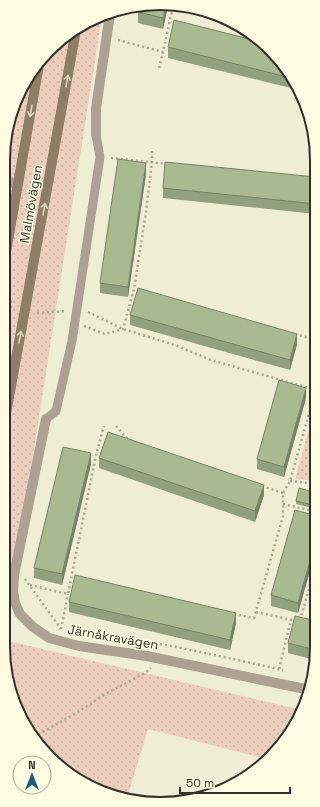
<svg xmlns="http://www.w3.org/2000/svg" width="320" height="807" font-family="'Space Grotesk',sans-serif">
<style>
.grass{fill:url(#grass-dots)}
.lines{fill:none;stroke-linecap:round;stroke-linejoin:round}
.path{stroke:#a8a693;stroke-width:2.5;stroke-dasharray:2 3;stroke-linecap:butt}
.lane{stroke:#ada292;stroke-width:9}
.street{stroke:#ada292;stroke-width:10}
.secondary{stroke:#8e7e67;stroke-width:10}
.wall{fill:#91a07e}
.shaded-wall{fill:#768267}
.building{fill:#a9ba93;stroke:#768267}
.oneway{stroke:#dcd6bc}
.labels{text-anchor:middle;dominant-baseline:central;stroke-width:3;stroke-linejoin:round;paint-order:stroke}
.street-label{font-size:13px;fill:#323127;stroke:#fdfbe1}
.rim{fill:none;stroke:#323127;stroke-width:2}
</style>
<defs>
<pattern id="grass-dots" width="8" height="8" patternUnits="userSpaceOnUse"><rect width="8" height="8" fill="#ebcebc"/><path d="M2 2h.1M6 6h.1" fill="none" stroke="#cab1a2" stroke-width="1.8" stroke-linecap="round"/></pattern>
</defs>
<rect width="100%" height="100%" fill="#efedd4"/>
<g class="grass">
<path d="M102,16L4,640L302,710L285,742L267,759L148,729L127,798L82,783L42,750L11,698L3,647V160L11,110L42,57L90,19Z"/>
<path d="M316,404L317,481L295,479Z"/>
</g>
<g class="lines">
<g class="path">
<path d="M118,40L163,52L173,6"/>
<path d="M159,68L163,52"/>
<path d="M111,158L167,164"/>
<path d="M3,297L11,299V308L14,309"/>
<path d="M88,312L123,329L175,345L211,360L316,390"/>
<path d="M37,313L66,311"/>
<path d="M84,326L105,334L123,329L134,289L146,212L152,162V150"/>
<path d="M295,334L316,340"/>
<path d="M116,426L129,441"/>
<path d="M290,481L317,484"/>
<path d="M262,486L283,493"/>
<path d="M283,504L317,512"/>
<path d="M25,579L61,629"/>
<path d="M30,585L68,594L96,455L104,426"/>
<path d="M256,612L297,621"/>
<path d="M234,614L254,618L283,516V493L290,481L316,389"/>
<path d="M300,620L317,561"/>
<path d="M61,629L68,594"/>
<path d="M76,631L172,646L242,661L283,670"/>
<path d="M279,669L291,620"/>
<path d="M34,737L78,712L107,693L145,673L151,668"/>
</g>
<g class="lane">
<path d="M3,167L13,106"/>
<path d="M46,419L56,411L72,341L100,157L96,135"/>
</g>
<g class="street">
<path d="M96,135V108L110,14"/>
<path d="M3,181L18,184"/>
<path d="M46,419L14,575L13,591L15,603L20,614L33,627L49,638L79,646L147,656L310,690"/>
</g>
<g class="secondary">
<path d="M3,269L40,59"/>
<path d="M3,430L76,30"/>
</g>
</g>
<g class="wall">
<path d="M150,3L168,6L163,29L138,23V12Z"/>
<path d="M168,47L278,57L299,90L168,58Z"/>
<path d="M146,174L128,297L100,293V283Z"/>
<path d="M316,177V214L163,198V188Z"/>
<path d="M130,315L297,344L290,370L130,325Z"/>
<path d="M306,398L284,477L257,469V459Z"/>
<path d="M99,458L264,495L255,522L99,468Z"/>
<path d="M91,464L62,585L34,578V568Z"/>
<path d="M317,493V509L296,504V501Z"/>
<path d="M317,516V546L298,613L271,606V595Z"/>
<path d="M69,602L236,623L230,650L69,612Z"/>
<path d="M288,643L317,647L315,660L288,653Z"/>
</g>
<g class="shaded-wall">
<path d="M166,5L168,6L163,29V18Z"/>
<path d="M146,163V174L128,297V287Z"/>
<path d="M297,334V344L290,370V360Z"/>
<path d="M306,388V398L284,477V467Z"/>
<path d="M91,453V464L62,585V574Z"/>
<path d="M264,485V495L255,522V511Z"/>
<path d="M317,536V546L298,613V603Z"/>
<path d="M236,613V623L230,650V640Z"/>
</g>
<g class="building">
<path d="M150,3L166,5L163,18L138,12L140,6Z"/>
<path d="M174,20L261,42L278,57L291,78L168,47Z"/>
<path d="M118,159L146,163L128,287L100,283Z"/>
<path d="M165,162L316,177V204L163,188Z"/>
<path d="M138,288L297,334L290,360L130,315Z"/>
<path d="M279,380L306,388L284,467L257,459Z"/>
<path d="M108,432L264,485L255,511L99,458Z"/>
<path d="M63,447L91,453L62,574L34,568Z"/>
<path d="M299,488L317,493V506L296,501Z"/>
<path d="M295,510L317,516V536L298,603L271,595Z"/>
<path d="M75,575L236,613L230,640L69,602Z"/>
<path d="M295,616L317,621L316,650L288,643Z"/>
</g>
<defs><path id="oneway-shaft" d="M-6 0H5M1.5-3L5.5 0L1.5 3" fill="none" stroke-width="1.6" stroke-linecap="round" stroke-linejoin="round"/></defs>
<g class="oneway">
<use href="#oneway-shaft" transform="translate(67 81) rotate(-80)"/>
<use href="#oneway-shaft" transform="translate(31 111) rotate(100)"/>
<use href="#oneway-shaft" transform="translate(44 209) rotate(-80)"/>
<use href="#oneway-shaft" transform="translate(20 337) rotate(-80)"/>
</g>
<g class="labels">
<g class="street-label">
<text transform="translate(31 204) rotate(-80)">Malmövägen</text>
<text transform="translate(113 637) rotate(10)">Järnåkravägen</text>
</g>
</g>
<path d="M0 0H320V807H0ZM160 10H160A150 150 0 0 1 310 160V647A150 150 0 0 1 160 797H160A150 150 0 0 1 10 647V160A150 150 0 0 1 160 10Z" fill="#fdfbe1" fill-rule="evenodd"/>
<path class="rim" d="M160 10H160A150 150 0 0 1 310 160V647A150 150 0 0 1 160 797H160A150 150 0 0 1 10 647V160A150 150 0 0 1 160 10Z"/>
<g transform="translate(32 775)"><circle r="19" fill="#fdfbe1" stroke="#acaa97"/>
<path d="M0-3L7 15L0 10L-7 15Z" fill="#1f5e74"/>
<text y="-6" font-size="11" font-weight="bold" text-anchor="middle" fill="#323127">N</text>
</g>
<path d="M180 787v6h110v-6" fill="none" stroke="#323127" stroke-width="2"/>
<text x="186" y="787" font-size="12" fill="#323127" stroke="#fdfbe1" stroke-width="3" paint-order="stroke">50 m</text>
</svg>
